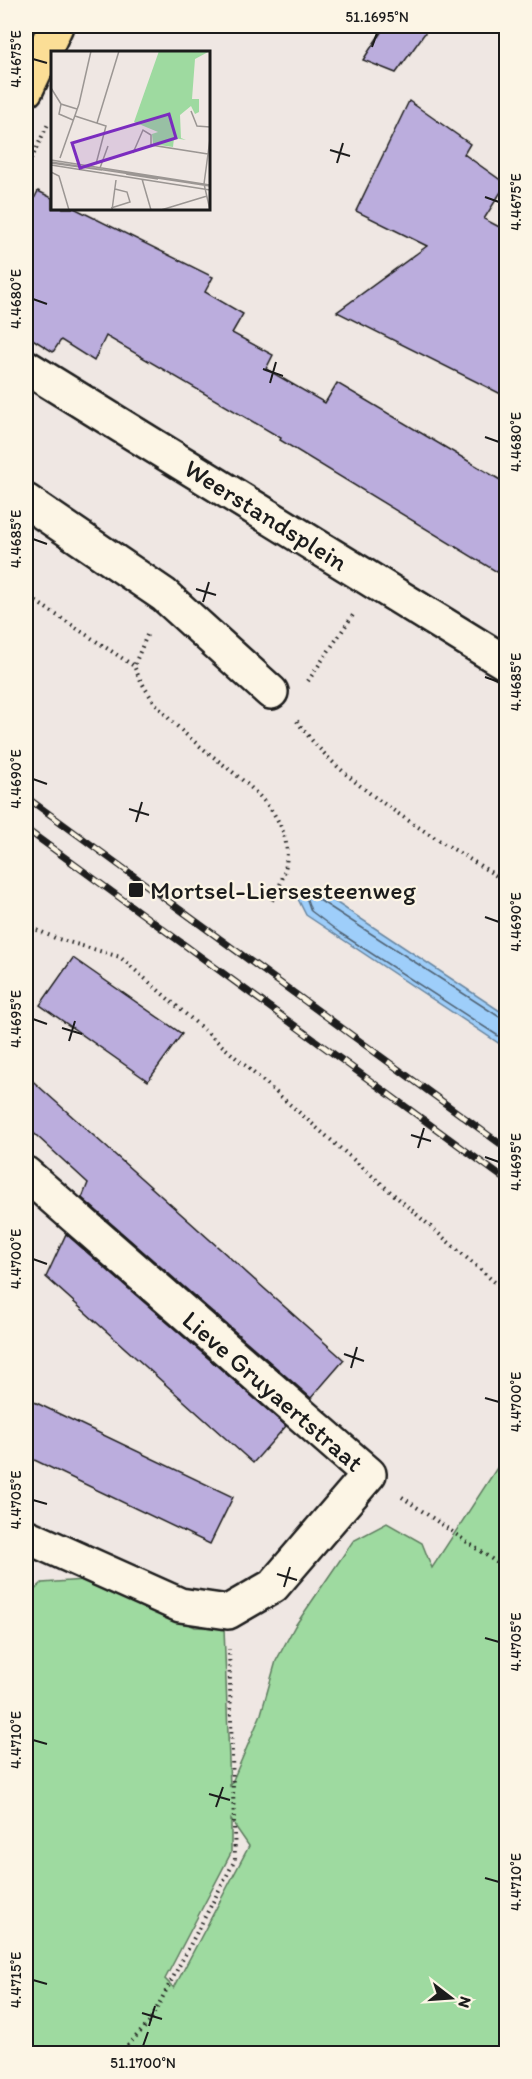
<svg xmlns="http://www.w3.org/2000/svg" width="532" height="2079" font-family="Itim,sans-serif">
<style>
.green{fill:#9edaa0;stroke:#5d7b5e;stroke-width:1.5;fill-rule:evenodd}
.water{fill:#9ecefa;stroke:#6a87a1;stroke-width:1.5}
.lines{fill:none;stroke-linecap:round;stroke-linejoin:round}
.shore{stroke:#506375;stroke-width:1.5}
.building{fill:#bbaddd;stroke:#1c1c1c;stroke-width:1.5}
.minor-casing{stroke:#1c1c1c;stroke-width:38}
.major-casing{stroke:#1c1c1c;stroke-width:38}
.path{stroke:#1c1c1c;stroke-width:4;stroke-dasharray:1.5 4.5;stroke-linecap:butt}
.minor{stroke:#fcf5e5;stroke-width:33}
.major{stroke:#fbde96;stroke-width:33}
.rail-casing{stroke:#1c1c1c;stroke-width:7}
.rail{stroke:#fcf5e5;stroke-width:4.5;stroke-dasharray:14;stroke-linecap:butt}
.ticks{fill:none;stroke:#1c1c1c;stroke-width:2}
.poi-dot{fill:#1c1c1c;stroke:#fcf5e5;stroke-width:2}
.labels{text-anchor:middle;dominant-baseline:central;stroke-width:4.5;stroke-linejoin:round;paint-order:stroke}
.street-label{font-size:26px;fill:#1c1c1c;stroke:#fcf5e5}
.poi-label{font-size:26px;fill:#1c1c1c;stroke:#fcf5e5;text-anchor:start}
.inset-road{fill:none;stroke:#9b9693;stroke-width:1.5}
.view{fill:#7b2cbf;fill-opacity:0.15;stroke:#7b2cbf;stroke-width:3}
.inset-edge{fill:none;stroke:#1c1c1c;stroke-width:3}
.neatline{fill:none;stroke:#1c1c1c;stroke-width:2}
.ticks-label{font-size:15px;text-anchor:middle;fill:#1c1c1c}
</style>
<rect width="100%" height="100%" fill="#efe7e3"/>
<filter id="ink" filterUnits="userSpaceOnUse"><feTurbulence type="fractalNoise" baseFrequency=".0167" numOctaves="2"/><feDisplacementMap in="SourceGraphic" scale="12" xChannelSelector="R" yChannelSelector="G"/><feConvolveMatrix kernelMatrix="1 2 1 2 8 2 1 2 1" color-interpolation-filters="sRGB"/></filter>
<g filter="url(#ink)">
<path class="green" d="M506,1454V2053H26V1598L42,1583L84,1580L195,1627L224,1628L230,1787L261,1714L276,1661L295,1626L353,1541L387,1523L422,1543L432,1568ZM231,1820L249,1846L174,1988L165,1979L231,1853Z"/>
<path class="water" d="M303,889L315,890L334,901L506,1015V1048L306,915L297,897Z"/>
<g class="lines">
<path class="shore" d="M506,1019L501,1018L330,907L313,896L306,897L311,911L340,933L506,1041"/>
</g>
<g class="building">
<path d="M385,26H430L396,73L363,60Z"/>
<path d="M409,101L470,144L464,154L506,184L484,219L507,231V397L337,312L427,246L356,211Z"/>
<path d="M38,191L52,198V208H74L213,277L205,292L243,314L232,333L273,355L266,369L325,403L337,383L507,484V578L280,440L281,438L106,336L94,361L61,340L53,352L26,335V215Z"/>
<path d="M73,958L182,1034L148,1081L40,1005Z"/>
<path d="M26,1075L344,1360L311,1398L82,1198L88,1183L26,1126Z"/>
<path d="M66,1234L286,1426L253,1463L46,1277Z"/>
<path d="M26,1398L233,1497L210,1544L26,1456Z"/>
</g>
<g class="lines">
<g class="minor-casing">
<g id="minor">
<path d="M26,367L506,663"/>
<path d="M26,501L164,595L271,692"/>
<path d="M26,1174L369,1474L273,1586L228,1612L180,1605L26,1536"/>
</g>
</g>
<g class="major-casing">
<path id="major" d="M26,90L56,26"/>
</g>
<g class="path">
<path d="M26,170L49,122"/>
<path d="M26,595L134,666"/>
<path d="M147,635L134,666C145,692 158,709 179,728C231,778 324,816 271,902"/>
<path d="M308,681L353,615"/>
<path d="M297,721C344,789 438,838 506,882"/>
<path d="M26,925L55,938L120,957L506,1292"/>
<path d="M402,1497L506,1569"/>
<path d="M26,2051L31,2054"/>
<path d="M119,2054L149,2023L235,1860L229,1649"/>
</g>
<use href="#minor" class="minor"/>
<use href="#major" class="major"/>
<g class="rail-casing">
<g id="rail">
<path d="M26,797L506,1148"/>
<path d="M26,829L506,1180"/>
</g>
</g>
<use href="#rail" class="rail"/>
</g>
</g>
<path class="ticks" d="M372,47L377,33M33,59L47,63M330,150L350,156M337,163L343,143M485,197L499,202M33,299L47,304M263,369L283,376M270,383L276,362M485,437L499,442M33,539L47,544M196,589L216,595M203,602L209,582M485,677L499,682M33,779L47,784M129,809L149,815M136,822L142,802M485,917L499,922M33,1019L47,1024M62,1028L82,1034M69,1041L75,1021M411,1135L431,1141M418,1148L424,1128M485,1157L499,1162M33,1259L47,1264M344,1354L364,1361M351,1368L357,1347M485,1398L499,1402M33,1500L47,1504M277,1574L297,1580M284,1587L290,1567M485,1638L499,1642M33,1740L47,1744M209,1794L230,1800M216,1807L223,1787M485,1878L499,1882M33,1980L47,1984M142,2013L162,2019M149,2026L155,2006M143,2046L148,2032"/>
<rect class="poi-dot" x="128" y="882" width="16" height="16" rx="3"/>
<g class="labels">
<g class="street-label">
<text transform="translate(266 515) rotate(32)">Weerstandsplein</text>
<text transform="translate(273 1391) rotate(41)">Lieve Gruyaertstraat</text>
</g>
<g class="poi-label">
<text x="150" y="890">Mortsel-Liersesteenweg</text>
</g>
</g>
<g transform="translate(51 51)">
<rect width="159" height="159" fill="#efe7e3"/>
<path d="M108,0H159L144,8L141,48H148V61L144,63L140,55L129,64L130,87L135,89L123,87L122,96L102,93L101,83L107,81L83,71Z" fill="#9edaa0"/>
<path class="inset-road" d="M0,37L10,53L26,58M10,53L8,63L22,69M140,60L146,75L159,76M24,65L55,75L45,113M46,72L68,0M82,102L92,79L100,84V94L157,103M9,107L28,53L40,0M0,109L159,134M0,111L159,135M0,112L51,119M0,114L159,139M49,117L57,95M0,121L8,125L18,159M75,123L107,128M91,128L100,159M60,157L79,151L76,141L64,138M61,159L65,129M110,159L156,145M159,159L153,133L159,88"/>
<path class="view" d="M118,63L125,87L29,117L21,92Z"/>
<rect width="159" height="159" class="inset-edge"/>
</g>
<rect width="532" height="2079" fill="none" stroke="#fcf5e5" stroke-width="66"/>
<g transform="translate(451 1998) rotate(107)" stroke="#fcf5e5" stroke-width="4.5" paint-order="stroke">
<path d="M0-4.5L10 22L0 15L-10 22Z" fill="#1c1c1c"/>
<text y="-9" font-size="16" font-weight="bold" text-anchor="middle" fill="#1c1c1c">N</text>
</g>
<rect x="33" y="33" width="466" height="2013" class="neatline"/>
<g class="ticks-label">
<text x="377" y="22">51.1695°N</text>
<text transform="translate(16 59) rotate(-90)" y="5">4.4675°E</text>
<text transform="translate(516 202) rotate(-90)" y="5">4.4675°E</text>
<text transform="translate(16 299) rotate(-90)" y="5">4.4680°E</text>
<text transform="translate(516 442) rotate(-90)" y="5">4.4680°E</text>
<text transform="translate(16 539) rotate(-90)" y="5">4.4685°E</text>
<text transform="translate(516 682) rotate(-90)" y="5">4.4685°E</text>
<text transform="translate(16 779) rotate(-90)" y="5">4.4690°E</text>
<text transform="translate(516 922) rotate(-90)" y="5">4.4690°E</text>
<text transform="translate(16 1019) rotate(-90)" y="5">4.4695°E</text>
<text transform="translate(516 1162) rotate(-90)" y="5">4.4695°E</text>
<text transform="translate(16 1259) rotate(-90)" y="5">4.4700°E</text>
<text transform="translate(516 1402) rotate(-90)" y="5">4.4700°E</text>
<text transform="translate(16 1500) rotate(-90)" y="5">4.4705°E</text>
<text transform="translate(516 1642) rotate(-90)" y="5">4.4705°E</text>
<text transform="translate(16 1740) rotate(-90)" y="5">4.4710°E</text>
<text transform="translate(516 1882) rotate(-90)" y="5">4.4710°E</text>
<text transform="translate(16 1980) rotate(-90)" y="5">4.4715°E</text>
<text x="143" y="2068">51.1700°N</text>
</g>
</svg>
